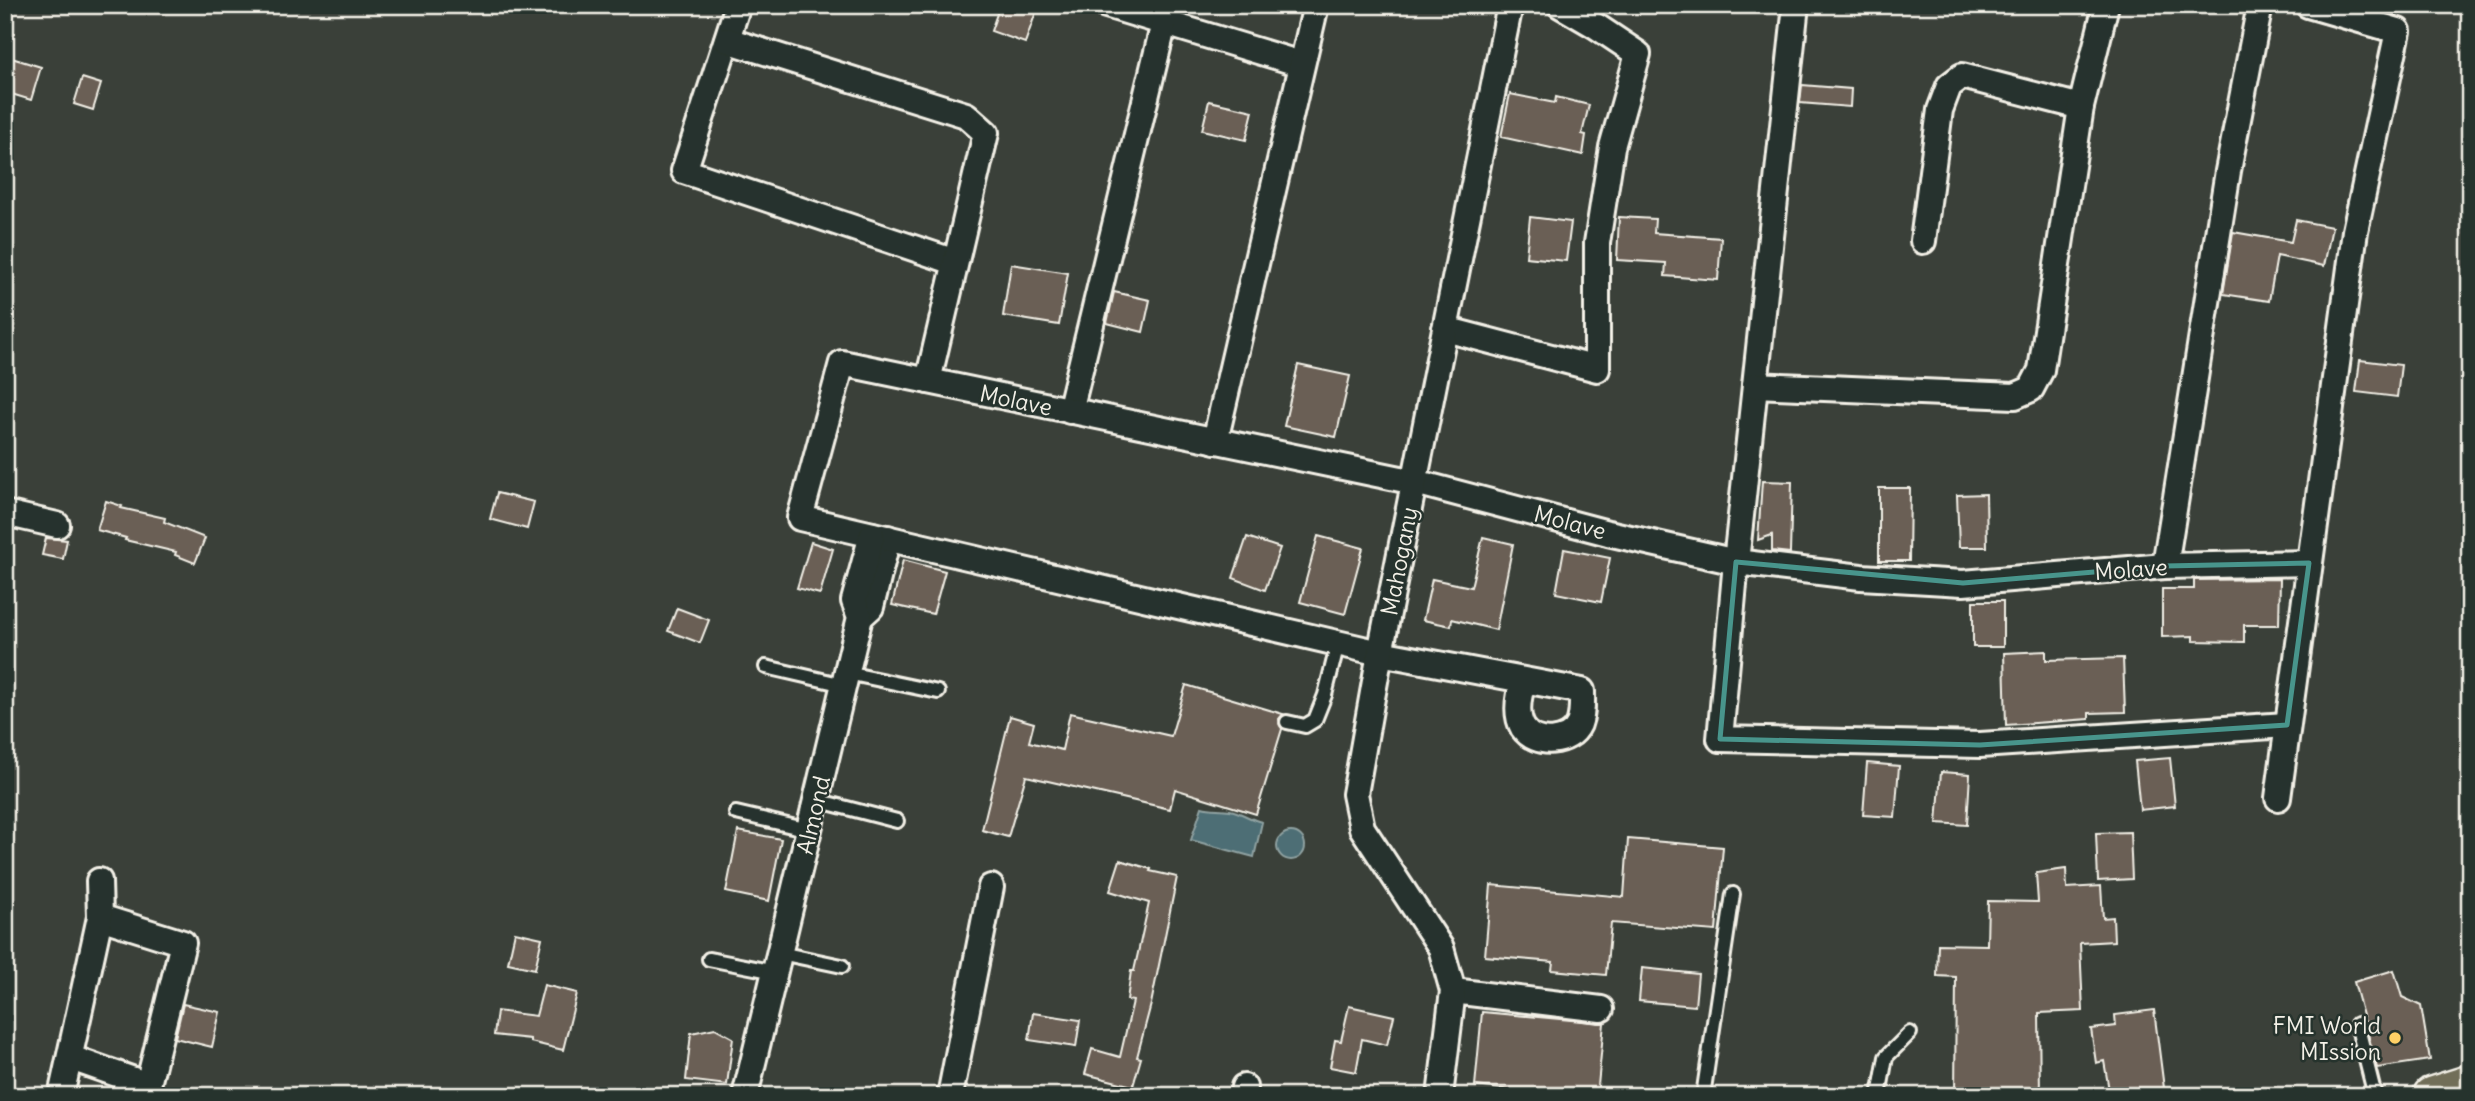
<svg xmlns="http://www.w3.org/2000/svg" width="2475" height="1101" font-family="Delius,sans-serif">
<style>
.water{fill:#4d6e74;stroke:#90a2a2;stroke-width:2}
.building{fill:#6a5f55;stroke:#f4f1e8;stroke-width:2}
.lines{fill:none;stroke-linecap:round;stroke-linejoin:round}
.lane-casing{stroke:#f4f1e8;stroke-width:18}
.street-casing{stroke:#f4f1e8;stroke-width:30}
.primary-casing{stroke:#f4f1e8;stroke-width:42}
.lane{stroke:#26332d;stroke-width:12}
.street{stroke:#26332d;stroke-width:24}
.primary{stroke:#716e59;stroke-width:37}
.marked{fill:none;stroke:#48958c;stroke-width:5;stroke-linejoin:round}
.poi-dot{fill:#ffd166;stroke:#26332d;stroke-width:2.5}
.labels{text-anchor:middle;dominant-baseline:central;stroke-width:5;stroke-linejoin:round;paint-order:stroke}
.street-label{font-size:23px;fill:#f4f1e8;stroke:#26332d}
.poi-label{font-size:23px;fill:#f4f1e8;stroke:#26332d;text-anchor:end}
</style>
<rect width="100%" height="100%" fill="#3a4039"/>
<filter id="ink" filterUnits="userSpaceOnUse"><feTurbulence type="fractalNoise" baseFrequency=".0143" numOctaves="2"/><feDisplacementMap in="SourceGraphic" scale="14" xChannelSelector="R" yChannelSelector="G"/><feConvolveMatrix kernelMatrix="1 2 1 2 8 2 1 2 1" color-interpolation-filters="sRGB"/></filter>
<g filter="url(#ink)">
<g class="water">
<path d="M1202,807C1212,810 1220,808 1230,810C1241,812 1251,820 1262,822L1254,857L1191,840Z"/>
<circle cx="1291" cy="846" r="14"/>
</g>
<g class="building">
<path d="M1000,5H1026L1037,9L1025,43L991,31Z"/>
<path d="M5,56L41,67L31,100L5,92Z"/>
<path d="M82,78L101,84L93,110L74,104Z"/>
<path d="M1802,85L1851,89L1850,107L1800,103Z"/>
<path d="M1510,94L1555,103L1556,97L1589,105L1582,134L1586,135L1583,155L1501,137Z"/>
<path d="M1209,101L1253,111L1246,140L1202,130Z"/>
<path d="M1530,217L1571,222L1566,261L1526,257Z"/>
<path d="M1619,217L1655,219L1654,233L1721,238L1718,280L1665,276L1666,263L1617,260Z"/>
<path d="M2296,220L2332,227L2324,266L2277,256L2269,301L2223,294L2233,232L2291,242Z"/>
<path d="M1011,264L1068,273L1059,325L1003,316Z"/>
<path d="M1114,292L1150,300L1143,332L1107,323Z"/>
<path d="M2360,360L2401,365L2397,397L2356,392Z"/>
<path d="M1298,365L1350,376L1336,437L1284,426Z"/>
<path d="M1762,481L1792,482L1790,553L1772,551V535L1758,540Z"/>
<path d="M1879,488H1910L1909,561H1879Z"/>
<path d="M497,493L534,502L527,529L490,519Z"/>
<path d="M1986,494L1987,547H1959L1957,495Z"/>
<path d="M106,501L122,506L121,508L165,518L164,522L205,538L195,563L175,555L176,552L125,540L126,538L97,530Z"/>
<path d="M1318,536L1363,548L1345,614L1300,602Z"/>
<path d="M1247,537L1280,548L1265,590L1233,578Z"/>
<path d="M1483,537L1513,544L1496,630L1452,619L1451,626L1423,620L1432,579L1471,587Z"/>
<path d="M46,538L67,540L63,559L42,555Z"/>
<path d="M811,542L833,549L820,594L797,588Z"/>
<path d="M1564,549L1610,558L1601,602L1556,593Z"/>
<path d="M903,560L945,571L933,614L892,605Z"/>
<path d="M2280,579L2279,625H2244V642L2193,641V636L2162,637V589H2194V580Z"/>
<rect x="1973" y="601" width="30" height="46"/>
<path d="M677,608L709,620L700,643L668,631Z"/>
<path d="M2046,651V660L2123,658L2125,712L2089,713V719L2006,725L2004,653Z"/>
<path d="M1186,685L1283,714L1279,719L1282,729L1256,814L1175,789L1170,809L1026,776L1008,837L982,830L1010,716L1034,723L1029,742L1062,750L1070,713L1171,736Z"/>
<path d="M2170,758L2175,806L2140,810L2135,761Z"/>
<path d="M1867,763L1899,766L1895,817L1863,815Z"/>
<path d="M1941,772L1970,774L1967,825L1937,823Z"/>
<path d="M738,831L781,839L769,901L726,892Z"/>
<path d="M2130,832L2132,879L2098,881L2096,833Z"/>
<path d="M1628,839L1723,847L1716,931L1611,923L1606,975L1552,970L1553,962L1485,956L1491,885L1624,897Z"/>
<path d="M1120,860L1151,869L1150,871L1177,877L1151,1004L1137,1057L1141,1058L1133,1086L1085,1074L1092,1049L1120,1057L1133,1001L1127,1000L1131,971H1134L1149,903L1110,891Z"/>
<path d="M2066,869L2067,888L2101,886L2103,918L2113,917L2114,941L2080,943L2083,1011L2039,1013L2040,1096H1955L1956,977L1937,976L1938,944L1987,945L1988,901L2038,902L2036,873Z"/>
<path d="M515,932L542,938L535,969L508,963Z"/>
<path d="M1642,968L1698,974L1695,1006L1639,1001Z"/>
<path d="M2394,970L2402,997L2421,1006L2430,1060L2377,1068L2354,982Z"/>
<path d="M544,985L577,993L563,1050L530,1042V1039L494,1035L497,1011L536,1016Z"/>
<path d="M183,1004L220,1012L212,1047L175,1038Z"/>
<path d="M1349,1006L1394,1016L1387,1045L1362,1039L1356,1072L1330,1067L1335,1040L1341,1041Z"/>
<path d="M2154,1010L2165,1096H2110L2104,1061L2096,1063L2091,1029L2116,1026L2115,1015Z"/>
<path d="M1482,1012L1604,1023L1597,1096H1570L1475,1086Z"/>
<path d="M1033,1013L1080,1020L1076,1047L1029,1040Z"/>
<path d="M715,1028L733,1038L727,1085L686,1080L691,1033Z"/>
</g>
<g class="lines">
<g class="lane-casing">
<g id="lane">
<path d="M766,667L844,685"/>
<path d="M847,673L938,692"/>
<path d="M1287,722L1305,726L1315,720L1325,695L1338,643"/>
<path d="M816,800L897,821"/>
<path d="M736,813L809,830"/>
<path d="M780,953L842,966"/>
<path d="M709,959L775,972"/>
<path d="M2357,1024L2375,1096"/>
<path d="M1703,1096L1733,894"/>
<path d="M1879,1096L1886,1057L1910,1033"/>
</g>
</g>
<g class="street-casing">
<g id="street">
<path d="M738,5L684,171L955,262"/>
<path d="M1106,5L1301,64"/>
<path d="M1796,5L1736,562L1720,739L1980,745L2287,725"/>
<path d="M727,40L966,115L986,133L928,381"/>
<path d="M1923,241L1940,110L1949,86L1962,76L2081,107"/>
<path d="M1445,329L1597,369V243L1612,147L1638,54L1596,26L1560,5"/>
<path d="M1755,385L2015,396L2031,389L2041,370L2081,107L2106,5"/>
<path d="M1070,411L1164,23"/>
<path d="M1215,441L1316,5"/>
<path d="M5,513L57,525"/>
<path d="M2165,566L2228,171L2260,5"/>
<path d="M860,617L871,607L888,538"/>
<path d="M1524,680C1519,694 1515,714 1523,728C1536,747 1570,744 1579,724C1583,714 1582,702 1582,691L1380,653L800,518L842,363L1415,482L1608,533L1736,562L1861,577L1963,583L2165,566L2309,563"/>
<path d="M2278,798L2355,231L2398,31L2308,5"/>
<path d="M1453,991L1601,1009"/>
<path d="M71,1058L148,1085L183,943L100,917"/>
<path d="M61,1096L100,917L99,881"/>
<path d="M745,1096L860,617L854,601L872,535"/>
<path d="M950,1096L991,887"/>
<path d="M1242,1096L1244,1087"/>
<path d="M1440,1096L1453,991L1441,948L1362,828L1355,794L1380,653L1510,5"/>
</g>
</g>
<g class="primary-casing">
<path id="primary" d="M2432,1096L2470,1084"/>
</g>
<use href="#lane" class="lane"/>
<use href="#street" class="street"/>
<use href="#primary" class="primary"/>
</g>
</g>
<path class="marked" d="M1736,562L1963,583L2165,566L2309,563L2287,725L1980,745L1720,739Z"/>
<circle class="poi-dot" cx="2395" cy="1038" r="7"/>
<g class="labels">
<g class="street-label">
<text transform="translate(1016 400) rotate(12)">Molave</text>
<text transform="translate(1570 522) rotate(15)">Molave</text>
<text transform="translate(1399 561) rotate(-79)">Mahogany</text>
<text transform="translate(2131 569) rotate(-4)">Molave</text>
<text transform="translate(813 815) rotate(-77)">Almond</text>
</g>
<g class="poi-label">
<text x="2381" y="1025">FMI World<tspan x="2381" dy="26">MIssion</tspan></text>
</g>
</g>
<rect width="2475" height="1101" fill="none" stroke="#26332d" stroke-width="28"/>
<rect x="14" y="14" width="2447" height="1073" fill="none" stroke="#f4f1e8" stroke-width="2.5" filter="url(#ink)"/>
</svg>
